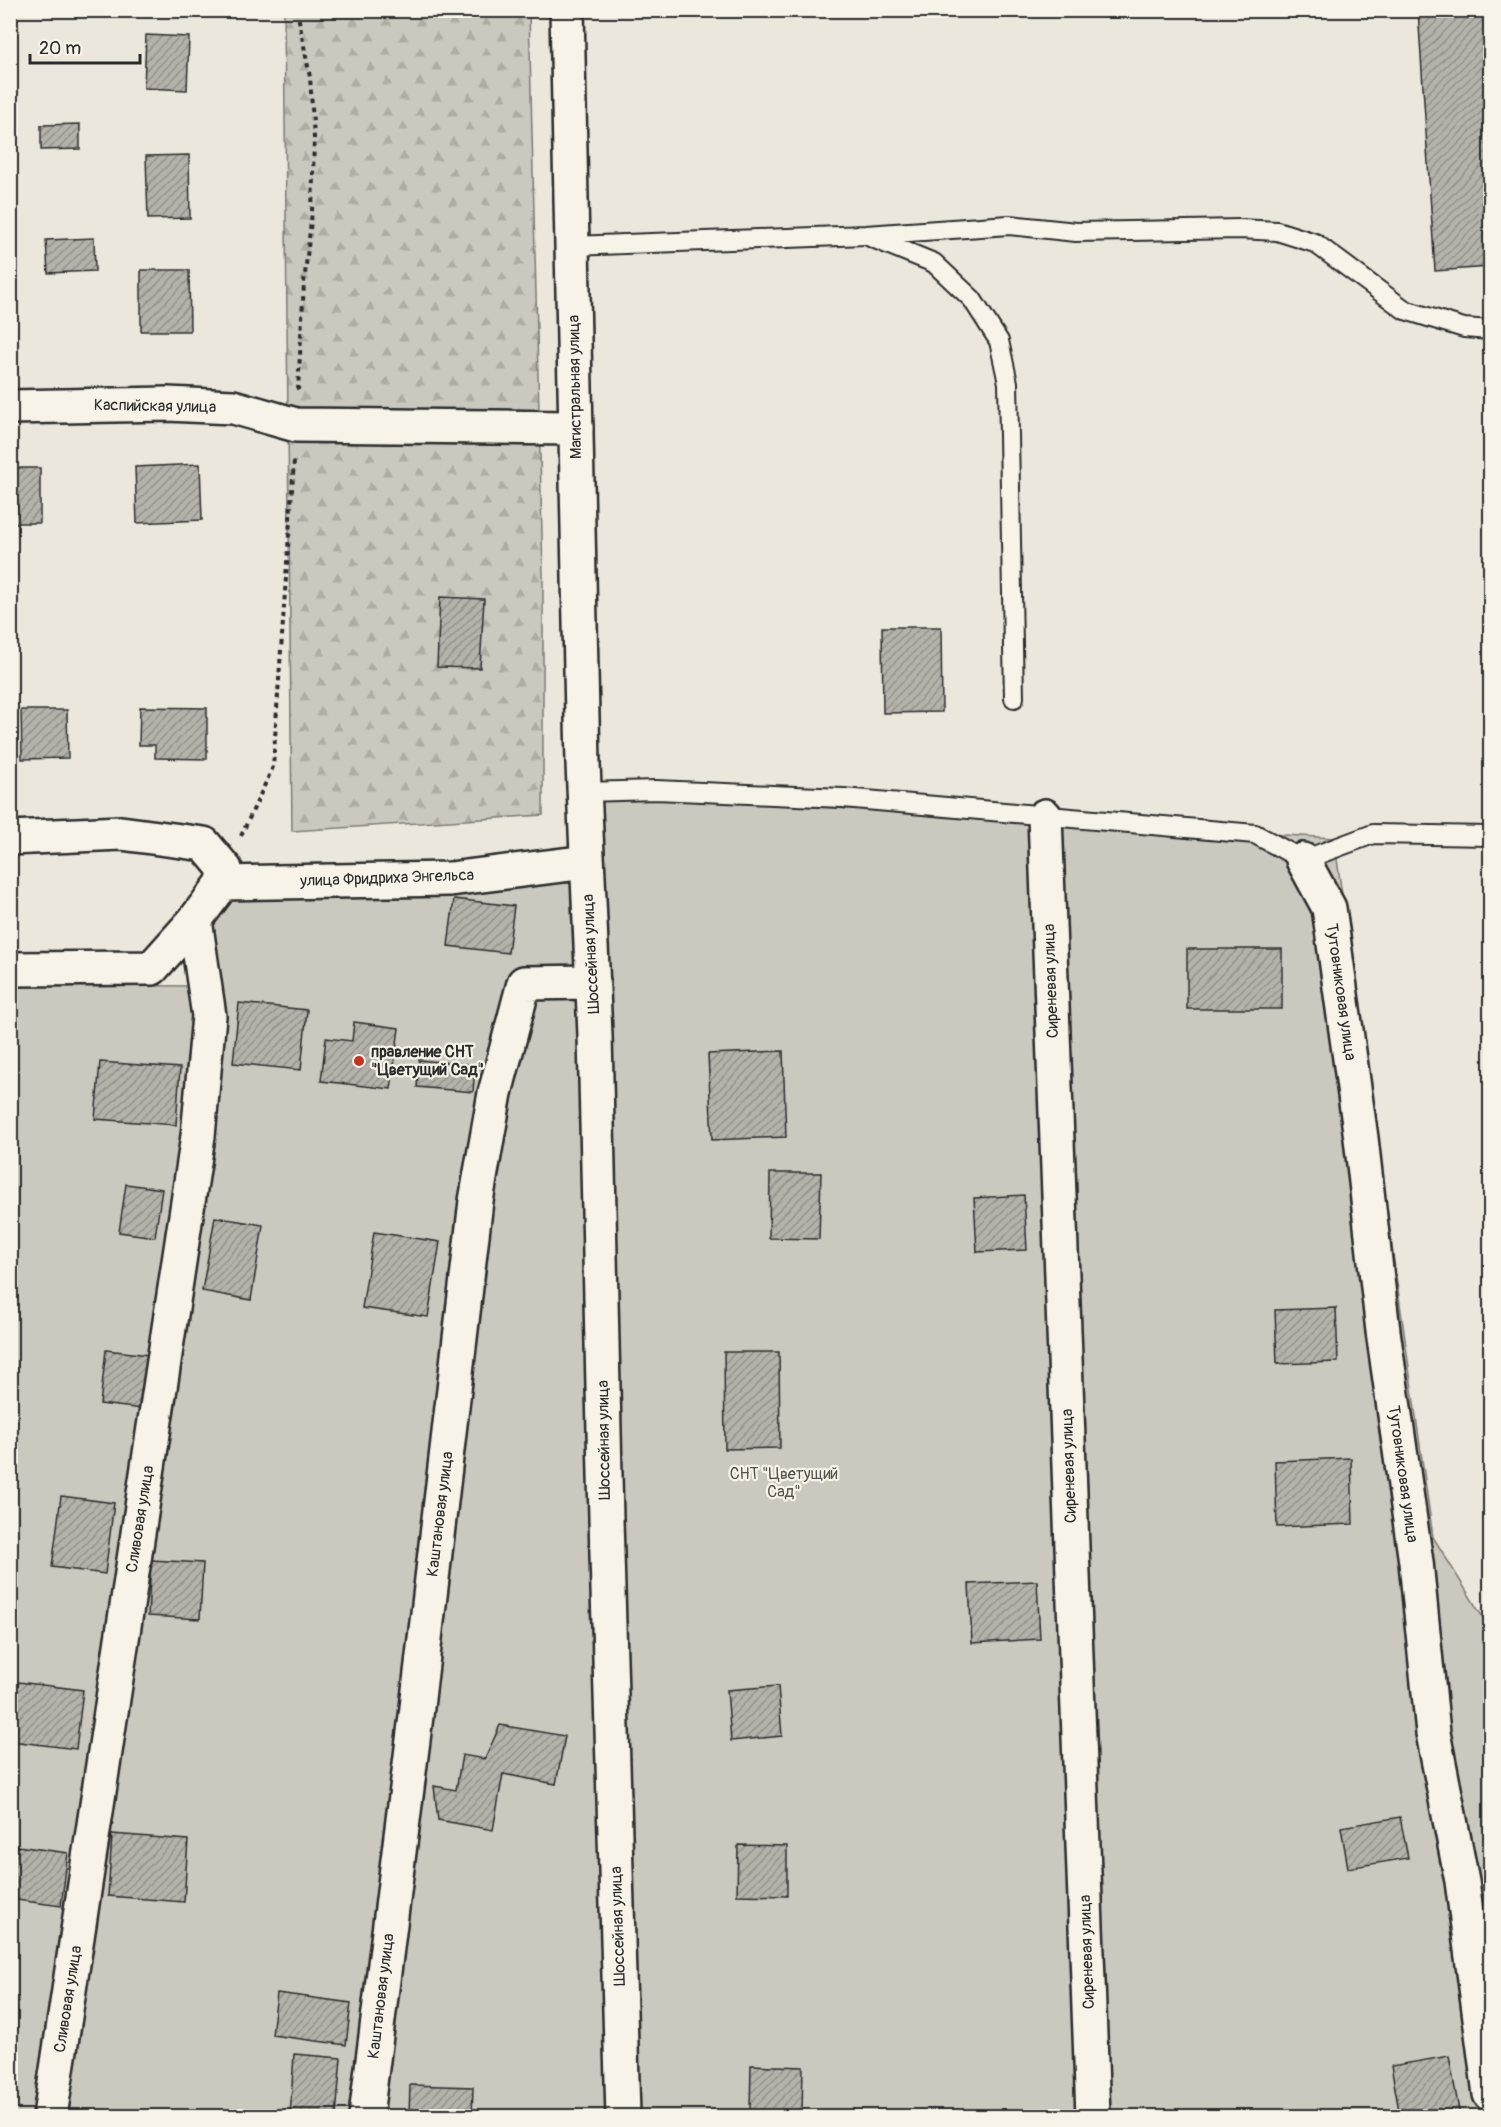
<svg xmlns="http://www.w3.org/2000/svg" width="1501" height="2127" font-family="Pangolin,sans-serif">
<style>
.forest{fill:url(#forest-firs);stroke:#7b7a75;stroke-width:1.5}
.green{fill:#cbc8bf;stroke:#7b7a75;stroke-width:1.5}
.building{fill:url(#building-hatch);stroke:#2b2b2b;stroke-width:1.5}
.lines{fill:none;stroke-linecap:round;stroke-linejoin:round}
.service-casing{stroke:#2b2b2b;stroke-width:22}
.minor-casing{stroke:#2b2b2b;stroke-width:38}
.path{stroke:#2b2b2b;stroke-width:4;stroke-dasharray:4.5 4.5;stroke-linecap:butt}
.service{stroke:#f7f3e8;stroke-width:18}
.minor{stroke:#f7f3e8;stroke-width:33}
.poi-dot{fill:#c8321e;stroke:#f7f3e8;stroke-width:2}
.labels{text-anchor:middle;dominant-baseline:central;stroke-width:4.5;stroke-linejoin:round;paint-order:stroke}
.street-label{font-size:16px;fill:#2b2b2b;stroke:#f7f3e8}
.poi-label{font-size:16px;font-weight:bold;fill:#2b2b2b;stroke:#f7f3e8;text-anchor:start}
.park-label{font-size:16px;fill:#535250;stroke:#f7f3e8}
</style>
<defs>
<pattern id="forest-firs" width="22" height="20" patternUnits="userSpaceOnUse" patternTransform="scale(1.5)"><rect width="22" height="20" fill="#cbc8bf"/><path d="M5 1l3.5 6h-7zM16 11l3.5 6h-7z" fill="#aeaca4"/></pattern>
<pattern id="building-hatch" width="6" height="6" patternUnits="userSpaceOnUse" patternTransform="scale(1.5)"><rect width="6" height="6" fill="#b5b2ab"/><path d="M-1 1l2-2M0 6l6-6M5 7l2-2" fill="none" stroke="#93918b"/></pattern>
</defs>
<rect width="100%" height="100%" fill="#ebe7dd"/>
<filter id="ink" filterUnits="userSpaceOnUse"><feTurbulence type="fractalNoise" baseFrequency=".0167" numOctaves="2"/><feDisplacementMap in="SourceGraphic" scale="12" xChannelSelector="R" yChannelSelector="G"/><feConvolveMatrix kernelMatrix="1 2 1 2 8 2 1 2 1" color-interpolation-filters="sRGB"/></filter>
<g filter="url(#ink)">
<path class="forest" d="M284,11H529L543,576V815L292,831Z"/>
<path class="green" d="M582,793L1334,838L1433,1537L1490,1629V2116H11V985L194,986L207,892L579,883Z"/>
<g class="building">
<path d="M1418,10H1490V267L1435,271Z"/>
<path d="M146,35L189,37L187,90L144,88Z"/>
<path d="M80,124V149L41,150V125Z"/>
<path d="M189,155L190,218L148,219L146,156Z"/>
<path d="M94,238L95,271L48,273L46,240Z"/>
<path d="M141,270H189L190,331H141Z"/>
<path d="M200,464L202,520L137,523L135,467Z"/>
<rect x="10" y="468" width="30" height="55"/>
<path d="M440,597L484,599L480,668L437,667Z"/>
<path d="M882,627H941L942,712L883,713Z"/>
<path d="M140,707L207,708V759L155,758V745H139Z"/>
<path d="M21,710H67L68,758L22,759Z"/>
<path d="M454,899L514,906L508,953L448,946Z"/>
<rect x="1187" y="949" width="95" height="60"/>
<path d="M239,1003L307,1010L301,1070L233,1063Z"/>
<path d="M354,1022L399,1028L391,1089L321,1081L326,1038L352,1041Z"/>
<path d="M783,1051L786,1137L712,1140L708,1054Z"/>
<path d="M419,1060L475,1065L473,1092L417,1087Z"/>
<path d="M100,1062L180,1068L176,1125L95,1119Z"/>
<path d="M770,1173H821L819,1239L769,1238Z"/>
<path d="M126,1184L162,1189L155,1237L119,1232Z"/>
<path d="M1024,1195L1027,1250L977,1252L974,1198Z"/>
<path d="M215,1217L263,1225L251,1300L202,1291Z"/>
<path d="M374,1232L440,1242L428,1317L362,1308Z"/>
<path d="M1336,1308L1338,1362L1277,1364L1275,1310Z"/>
<path d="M106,1350L149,1355L143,1409L100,1404Z"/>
<path d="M724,1352H779L780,1448L725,1449Z"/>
<path d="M1351,1458L1353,1524L1277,1527L1275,1461Z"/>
<path d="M61,1496L114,1503L105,1574L52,1567Z"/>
<path d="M151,1560L203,1563L200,1619L148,1616Z"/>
<path d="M1037,1581L1040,1639L972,1643L969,1584Z"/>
<path d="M18,1682L83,1690L76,1749L11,1741Z"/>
<path d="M778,1686L782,1736L731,1741L727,1690Z"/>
<path d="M500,1725L565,1736L556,1784L503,1774L493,1830L438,1820L434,1786L456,1790L462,1755L485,1759Z"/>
<path d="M1400,1817L1408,1858L1348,1868L1341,1827Z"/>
<path d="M112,1834L188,1840L184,1902L108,1896Z"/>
<path d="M10,1845L68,1853L61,1906L10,1899Z"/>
<path d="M738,1845L787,1846V1896L737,1895Z"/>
<path d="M277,1993L351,2003L346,2045L272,2035Z"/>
<path d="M294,2054L341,2058L336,2116H290Z"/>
<path d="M1449,2056L1460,2116H1400L1391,2066Z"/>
<path d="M751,2065L803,2067L802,2113L750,2111Z"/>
<path d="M410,2085L473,2087L472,2116H409Z"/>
</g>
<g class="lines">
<g class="service-casing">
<g id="service">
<path d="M870,237L934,263L972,299L999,341L1008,383L1014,698"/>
<path d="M572,246L866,235L1009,225L1076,232L1240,229L1277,231L1315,243L1405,310L1464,328L1490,330"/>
<path d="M585,792L656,790L843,798L1255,834L1303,860L1373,834L1490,836"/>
</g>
</g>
<g class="minor-casing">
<g id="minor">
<path d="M567,10L583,764L595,1035L606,1519L623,2116"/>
<path d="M10,407L167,404L233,407L296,425L576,428"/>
<path d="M1045,816L1093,2116"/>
<path d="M10,838L121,833L204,844L225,869L223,883"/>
<path d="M1303,860L1329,908L1361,1138L1383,1331L1416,1562L1433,1733L1462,1881L1490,2094"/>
<path d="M10,969L152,968L195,920L223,883L450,879L587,862"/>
<path d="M50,2116L198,1136L209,1016L195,920"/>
<path d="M366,2116L416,1716L476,1201L495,1093L524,983L593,982"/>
</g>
</g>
<g class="path">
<path d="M297,10L310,77L314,138L312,212L304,283L298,390"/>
<path d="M241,836L273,767L294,461"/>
</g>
<use href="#service" class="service"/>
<use href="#minor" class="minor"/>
</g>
</g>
<circle class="poi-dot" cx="359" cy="1061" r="6"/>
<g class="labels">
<g class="street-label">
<text transform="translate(575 387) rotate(-91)">Магистральная улица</text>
<text transform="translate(155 406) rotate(1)">Каспийская улица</text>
<text transform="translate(387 878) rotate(-2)">улица Фридриха Энгельса</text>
<text transform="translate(591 954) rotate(-93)">Шоссейная улица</text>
<text transform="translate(1051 981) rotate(-92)">Сиреневая улица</text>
<text transform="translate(1341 992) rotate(82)">Тутовниковая улица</text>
<text transform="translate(604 1440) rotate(-91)">Шоссейная улица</text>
<text transform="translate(1069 1466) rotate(-92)">Сиреневая улица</text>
<text transform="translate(1403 1474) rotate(82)">Тутовниковая улица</text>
<text transform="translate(440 1514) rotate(-83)">Каштановая улица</text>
<text transform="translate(140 1519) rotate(-81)">Сливовая улица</text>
<text transform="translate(618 1926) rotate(-92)">Шоссейная улица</text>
<text transform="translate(1087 1952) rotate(-92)">Сиреневая улица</text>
<text transform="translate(381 1996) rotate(-83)">Каштановая улица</text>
<text transform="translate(68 1999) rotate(-81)">Сливовая улица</text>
</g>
<g class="poi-label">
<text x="371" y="1052">правление СНТ<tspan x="371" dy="18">"Цветущий Сад"</tspan></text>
</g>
<g class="park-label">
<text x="784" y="1474">СНТ "Цветущий<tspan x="784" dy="18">Сад"</tspan></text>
</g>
</g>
<rect width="1501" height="2127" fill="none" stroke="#f7f3e8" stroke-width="36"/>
<rect x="18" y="18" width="1465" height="2091" fill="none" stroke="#2b2b2b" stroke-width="2" filter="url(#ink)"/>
<path d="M30 54v9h110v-9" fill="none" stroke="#2b2b2b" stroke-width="3"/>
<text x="39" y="54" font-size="18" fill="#2b2b2b" stroke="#f7f3e8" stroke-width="4.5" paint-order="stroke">20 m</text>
</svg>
